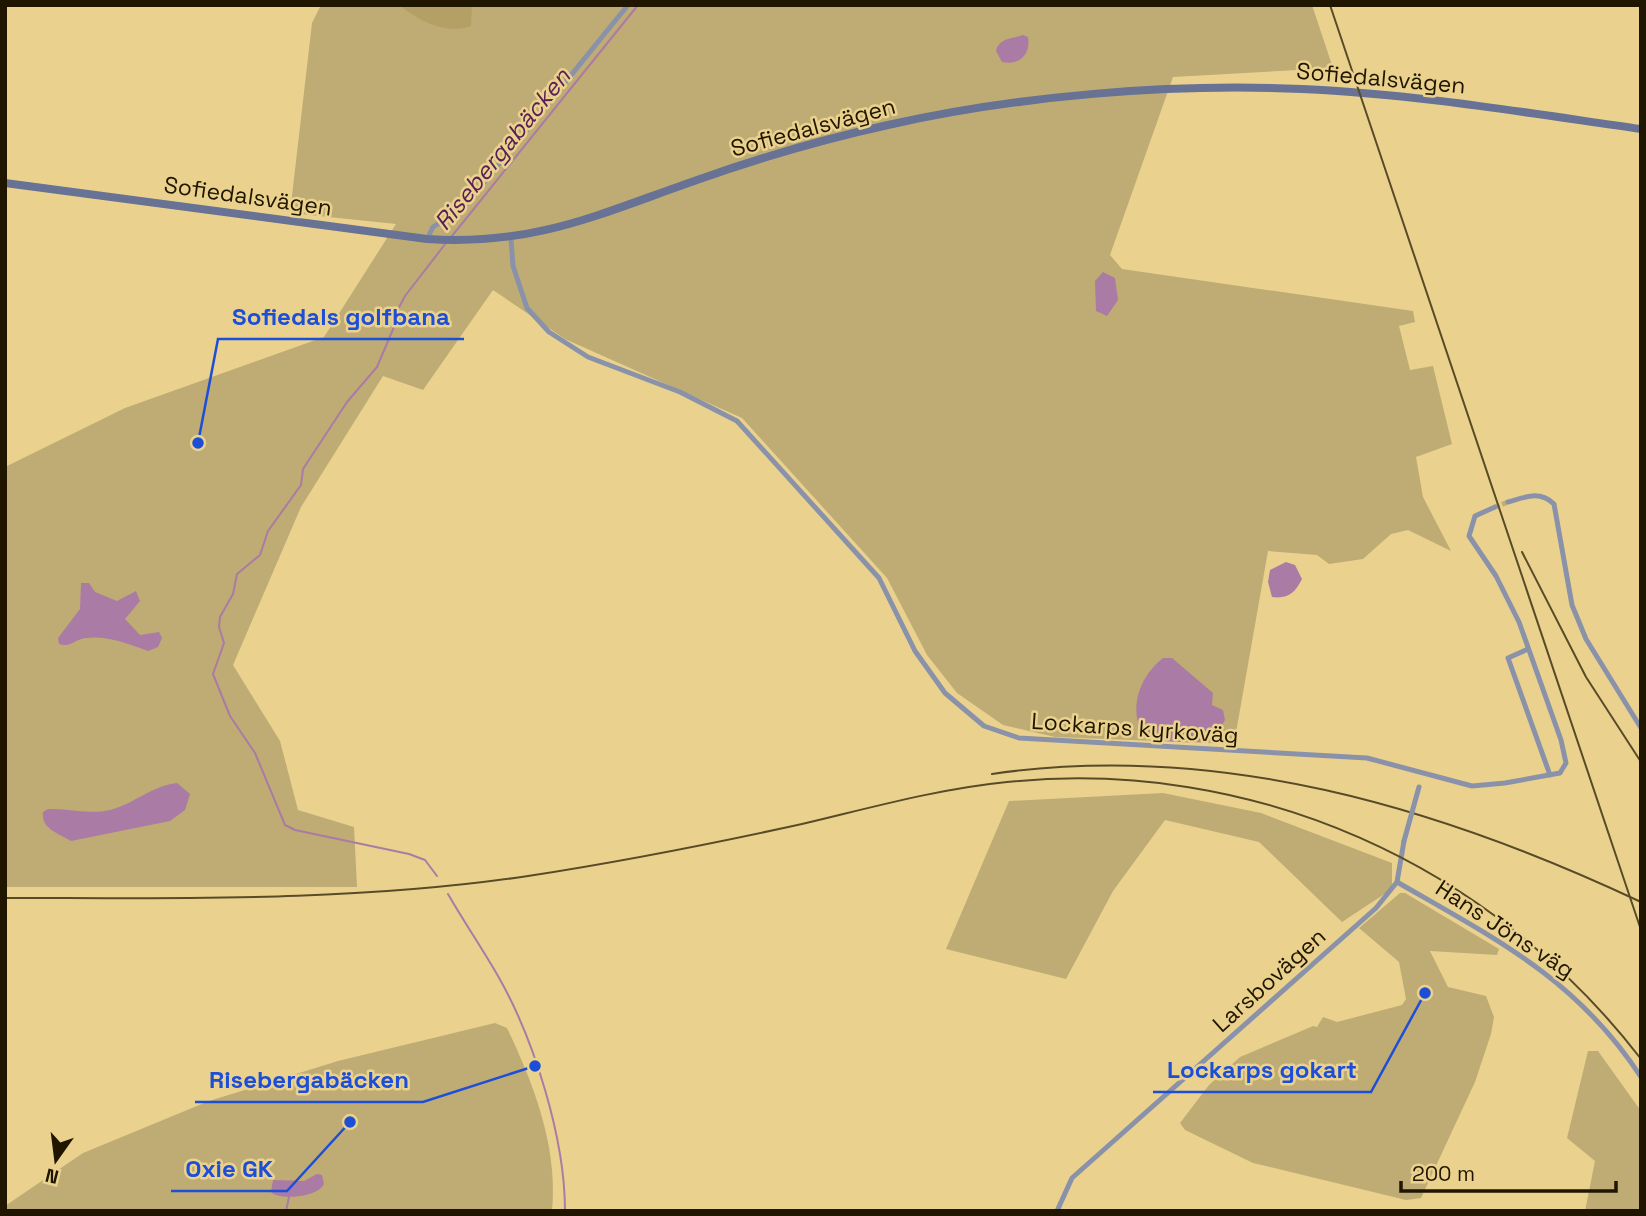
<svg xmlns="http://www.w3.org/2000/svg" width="1646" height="1216" font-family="'Space Grotesk',sans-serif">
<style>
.green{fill:#bfac74}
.forest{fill:#b49f65}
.water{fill:#aa7ba4}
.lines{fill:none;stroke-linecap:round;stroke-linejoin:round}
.stream{stroke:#aa7ba4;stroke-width:2}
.street-tunnel{stroke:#c2ac72;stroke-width:5;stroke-dasharray:5 2.5;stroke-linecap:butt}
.street{stroke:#8a92aa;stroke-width:5}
.secondary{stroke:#677295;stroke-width:8}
.rail{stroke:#594b28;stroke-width:2}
.street-bridge{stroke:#8a92aa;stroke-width:5}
.labels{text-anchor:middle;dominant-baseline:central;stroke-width:5;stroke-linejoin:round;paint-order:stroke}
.street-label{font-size:23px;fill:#201600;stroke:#ead28e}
.water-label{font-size:24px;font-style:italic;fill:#592055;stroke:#ead28e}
.leader{fill:none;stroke:#1d4ed8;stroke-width:2.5}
.callout-dot{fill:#1d4ed8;stroke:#ead28e;stroke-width:2.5}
.callout-label{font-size:24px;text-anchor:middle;font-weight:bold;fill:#1d4ed8;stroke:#ead28e;stroke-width:5;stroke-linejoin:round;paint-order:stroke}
</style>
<rect width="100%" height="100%" fill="#ead28e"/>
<g class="green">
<path d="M321,5H1312L1333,68L1173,77L1110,255L1122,269L1413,311L1415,322L1399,326L1410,370L1433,366L1452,444L1416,457L1423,497L1451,551L1408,530L1391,534L1363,559L1329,564L1317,555L1268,551L1234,744L1055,737L1003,725L957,693L927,655L887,578L742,418L565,339L493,290L423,390L383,376L301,507L233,665L280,741L298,810L354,827L357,887H5V467L125,408L324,337L396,224L290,213L312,23Z"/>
<path d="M1163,793L1261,813L1392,863V889L1342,922L1259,842L1165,820L1113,891L1066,979L946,949L1009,801Z"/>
<path d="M1400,893H1405L1499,949L1497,955L1430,951L1448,987L1486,996L1494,1017L1491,1034L1475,1082L1421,1198L1406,1200L1253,1163L1185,1130L1180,1123L1209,1085L1240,1057L1313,1026L1317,1027L1323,1017L1337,1022L1402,1005L1406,999L1399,962L1359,928Z"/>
<path d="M495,1023L507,1028C534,1085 558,1147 552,1211H5V1206L83,1153L209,1101L338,1061Z"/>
<path d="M1588,1051H1598L1641,1111V1211H1585L1595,1161L1567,1138Z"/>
</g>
<path class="forest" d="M399,5H472L471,26C446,35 419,21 399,5Z"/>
<g class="water">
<path d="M1023,35L1028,37C1031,55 1019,66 1002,62L996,51C999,38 1011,39 1023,35Z"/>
<path d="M1103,272L1115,278L1118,300L1107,316L1096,311L1095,281Z"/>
<path d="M1286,562L1295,565L1302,579C1295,593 1288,599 1272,597L1268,582L1270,570Z"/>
<path d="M81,583H89L95,592L117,601L136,591L140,601L125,619L140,635L159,632L162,638L158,647L148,651C130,644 106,635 86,638C75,639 71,648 59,644L58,638L80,609Z"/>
<path d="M1163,658H1172L1213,693L1212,705L1223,710L1225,720L1213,740C1190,744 1167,742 1145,738C1127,710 1139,677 1163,658Z"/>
<path d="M177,783L190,794L185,810L170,821L71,841C58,833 41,829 43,812L48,809C69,808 90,815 110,810C134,804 151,786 177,783Z"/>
<path d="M317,1174L322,1175L324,1184C318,1197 280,1201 271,1192L273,1180L304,1181Z"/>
</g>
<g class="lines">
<g class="stream">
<path d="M452,236L638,5"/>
<path d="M395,315L405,296L446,243"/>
<path d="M394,327L377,367L347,402L303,469L301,485L268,531L260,555L237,574L233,594L220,617L219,627L224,643L213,674L230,716L255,753L285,825L295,830L409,854L425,860L437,876"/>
<path d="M448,894C464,922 482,948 498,976C534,1039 565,1138 565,1211"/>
<path d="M286,1211L289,1197"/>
</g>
<path class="street-tunnel" d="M1495,507L1508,502"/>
<g class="street">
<path d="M427,239L433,227L464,207L628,5"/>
<path d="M511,239L513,266L527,308L549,332L588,357L680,392L737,421L879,578L915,651L945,693L984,726L1019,738L1367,758L1472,786L1505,783L1560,773L1566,763L1561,740L1519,622L1496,576L1469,536L1475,516L1495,507"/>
<path d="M1508,502C1525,497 1540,490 1554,504L1572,605L1586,639L1641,728"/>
<path d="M1528,649L1508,658L1550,775"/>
<path d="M1397,882C1496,939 1577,979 1641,1077"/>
<path d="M1057,1211L1072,1178L1376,908L1397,882L1404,841"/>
</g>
<path class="secondary" d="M5,183L427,239C535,246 599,214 697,180C759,158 824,139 888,125C1017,96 1169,83 1302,89C1415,94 1528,113 1641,129"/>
<g class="rail">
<path d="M1330,5L1641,930"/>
<path d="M1522,552L1586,677L1641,762"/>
<path d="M992,774C1217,741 1439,807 1641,902"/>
<path d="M5,898C179,898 355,902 528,876C619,862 711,844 802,824C870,808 937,789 1007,782C1253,757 1490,863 1641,1059"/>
</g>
<path class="street-bridge" d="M1404,841L1419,787"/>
</g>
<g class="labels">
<g class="street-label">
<text transform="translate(1381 78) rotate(5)">Sofiedalsvägen</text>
<text transform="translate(813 127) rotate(-15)">Sofiedalsvägen</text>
<text transform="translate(248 196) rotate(8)">Sofiedalsvägen</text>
<text transform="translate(1135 728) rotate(4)">Lockarps kyrkoväg</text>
<text transform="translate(1505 929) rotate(33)">Hans Jöns väg</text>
<text transform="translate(1269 980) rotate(-42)">Larsbovägen</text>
</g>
<g class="water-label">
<text transform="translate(502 149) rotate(-51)">Risebergabäcken</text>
</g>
</g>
<path class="leader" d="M198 443L218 339H464M1425 993L1371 1092H1153M535 1066L423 1102H195M350 1122L287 1191H171"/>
<g class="callout-dot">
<circle cx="198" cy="443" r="7"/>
<circle cx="1425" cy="993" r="7"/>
<circle cx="535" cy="1066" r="7"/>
<circle cx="350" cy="1122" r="7"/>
</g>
<g class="callout-label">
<text x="341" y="325">Sofiedals golfbana</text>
<text x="1262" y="1078">Lockarps gokart</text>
<text x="309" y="1088">Risebergabäcken</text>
<text x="229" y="1177">Oxie GK</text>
</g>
<rect width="1646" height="1216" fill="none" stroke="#201600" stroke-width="14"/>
<g transform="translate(56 1160) rotate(194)" stroke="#ead28e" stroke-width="5" paint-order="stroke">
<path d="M0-5L12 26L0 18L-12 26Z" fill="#201600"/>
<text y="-10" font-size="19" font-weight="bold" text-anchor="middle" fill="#201600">N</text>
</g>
<path d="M1401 1181v10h215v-10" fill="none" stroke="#201600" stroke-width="3.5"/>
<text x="1412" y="1181" font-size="21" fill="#201600" stroke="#ead28e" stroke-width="5" paint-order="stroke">200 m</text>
</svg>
